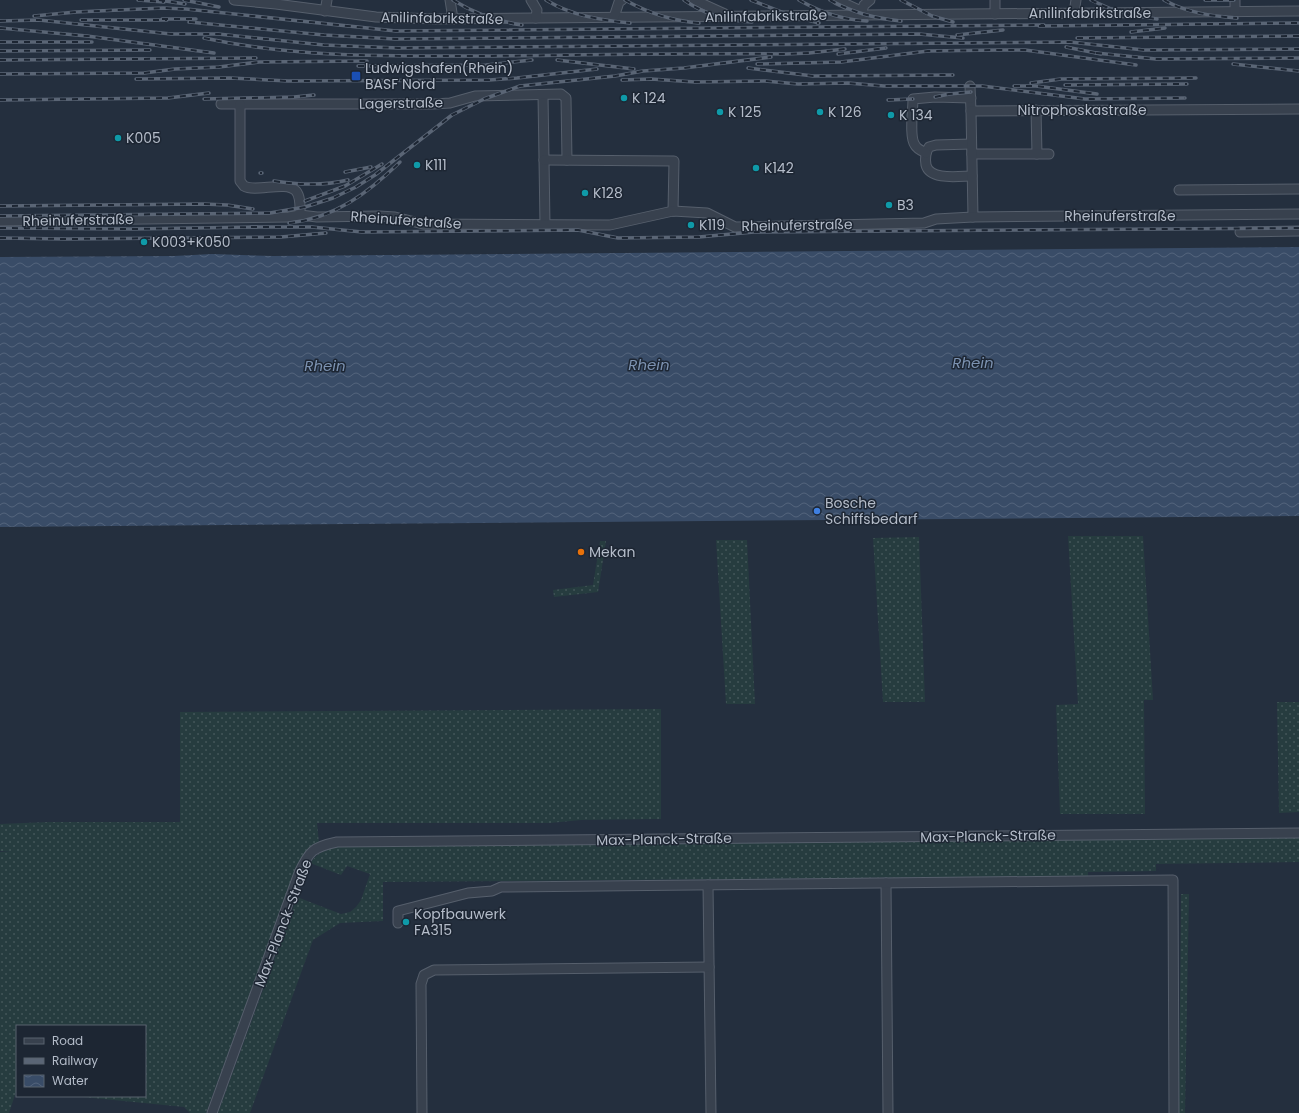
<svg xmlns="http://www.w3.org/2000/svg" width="1299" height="1113" font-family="Poppins,sans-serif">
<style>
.grass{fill:url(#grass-dots)}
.water{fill:url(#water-waves)}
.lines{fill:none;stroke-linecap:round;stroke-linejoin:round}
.minor-casing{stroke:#565f6c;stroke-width:11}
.minor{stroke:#38414e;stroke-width:9}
.rail-casing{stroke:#5a6575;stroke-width:3.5}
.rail{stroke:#1d2633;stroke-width:2;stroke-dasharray:6;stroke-linecap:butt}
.transit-dot{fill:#1a4fb4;stroke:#1d2633;stroke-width:1.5}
.culture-dot{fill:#0f9aa8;stroke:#1d2633;stroke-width:1.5}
.shop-dot{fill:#3f7fe0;stroke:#1d2633;stroke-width:1.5}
.food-dot{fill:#e8710a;stroke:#1d2633;stroke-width:1.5}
.labels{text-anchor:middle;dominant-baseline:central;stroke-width:3;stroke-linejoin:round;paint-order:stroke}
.street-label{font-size:14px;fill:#b4bcc9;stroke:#1d2633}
.poi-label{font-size:14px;fill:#b4bcc9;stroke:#1d2633;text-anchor:start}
.water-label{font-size:15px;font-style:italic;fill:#7c92b1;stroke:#1d2633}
</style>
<defs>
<pattern id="grass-dots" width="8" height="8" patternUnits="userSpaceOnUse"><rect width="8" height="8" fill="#263c3f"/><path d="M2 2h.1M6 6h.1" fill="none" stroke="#435659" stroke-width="1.8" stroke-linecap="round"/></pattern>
<pattern id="water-waves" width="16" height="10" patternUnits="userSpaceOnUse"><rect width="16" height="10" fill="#394c67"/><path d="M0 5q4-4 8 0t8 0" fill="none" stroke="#53647b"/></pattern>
</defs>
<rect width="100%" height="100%" fill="#242f3e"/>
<g class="grass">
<path d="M1068,536H1143L1153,700H1144L1145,814H1060L1056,705L1078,704Z"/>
<path d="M919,537L925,702H883L873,538Z"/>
<path d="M716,540H747L755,704H726Z"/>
<path d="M600,541H606L598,592L554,597L553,590L593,585Z"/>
<path d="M1277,702H1299V812L1279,813Z"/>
<path d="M661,709V819L581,820L550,823H317L319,843C308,851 302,857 296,869L206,1113H190L184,1107L73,1096H145V1026H17V1089L9,1113H0V852H11L0,851V824L48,822H180V712Z"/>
<path d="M1299,838V862L1156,864V871L1088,872V876L383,882V921L340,923L313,940L250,1113H218L297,897L341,914L350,912L356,907L361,900L370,874L347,866L341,875L310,863C320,851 325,850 340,846Z"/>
<path d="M1181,894H1189L1185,1113H1179Z"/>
</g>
<path class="water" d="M1299,247V516L0,527V257L174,256L212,254L273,256Z"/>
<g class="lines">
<g class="minor-casing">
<g id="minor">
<path d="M234,0L276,4L376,17L437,19L1299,11"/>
<path d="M450,0L453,19"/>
<path d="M531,0L537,10L536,18"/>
<path d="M694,0L725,14"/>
<path d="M837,0L861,11"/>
<path d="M325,11L327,0"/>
<path d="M1235,12V0"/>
<path d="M1074,13L1076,0"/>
<path d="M861,14L864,5L870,0"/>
<path d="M995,14V0"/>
<path d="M614,17L619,2L622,0"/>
<path d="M970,86L971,111"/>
<path d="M543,95L545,225"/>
<path d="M221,104H434L450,103L475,96L561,94L566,98L567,160"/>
<path d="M240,104V181C241,182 243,185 244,186C256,193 286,180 296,191C301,197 300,208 300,215"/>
<path d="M1036,110L1037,154"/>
<path d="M971,144L936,145L929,147C925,153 925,159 926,165C930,181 960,176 972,176"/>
<path d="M926,153C922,151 917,149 915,145C909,137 913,110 913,99L935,97L971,98"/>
<path d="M972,154H1049"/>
<path d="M544,160L674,161L673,211"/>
<path d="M1179,190L1299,189"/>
<path d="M973,217L971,111L1299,109"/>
<path d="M0,221L289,217L300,215L317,217L379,216L395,217L423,224L610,225L673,211L707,213L735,227L924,223L936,219L973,217L1299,214"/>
<path d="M1240,232L1299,231"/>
<path d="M886,883L888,1113"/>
<path d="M708,885L711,1113"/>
<path d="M398,923V911L468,893L492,891L501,887L1173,880L1174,1113"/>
<path d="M212,1113L299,873C309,851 313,847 337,842L1299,833"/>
<path d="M422,1113L421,984L424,975L434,970L709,967"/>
</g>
</g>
<use href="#minor" class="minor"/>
<g class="rail-casing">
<g id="rail">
<path d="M138,0L164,2"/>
<path d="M159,0L185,4"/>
<path d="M184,0L219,7"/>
<path d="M453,0C475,14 496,21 522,25"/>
<path d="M546,0C572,16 601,20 630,23"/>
<path d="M625,0C648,13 673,21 699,23"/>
<path d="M684,0C704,14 728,21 752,22"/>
<path d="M751,0L789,15L819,23H817"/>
<path d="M799,0C820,12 843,20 867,21"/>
<path d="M830,0C854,13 873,18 901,21"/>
<path d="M901,0L932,16L953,22"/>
<path d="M1091,0C1112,11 1133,17 1157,19"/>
<path d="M1164,0C1187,13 1212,16 1237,18"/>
<path d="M1205,0H1234"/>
<path d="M34,16L76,12L163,8L186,9L396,31L1044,25"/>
<path d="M162,19H196"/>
<path d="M81,20H167"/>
<path d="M0,21L39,20L171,34H218L324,45L398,48L1070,42L1144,50L1299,49"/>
<path d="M189,22L324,35L395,39L919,34L963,38"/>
<path d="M1039,26L1299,23"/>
<path d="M0,28L87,36L214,53"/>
<path d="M1131,32L1165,28"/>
<path d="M957,35L1003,30"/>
<path d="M204,38C296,58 390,56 484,56C584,55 685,53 786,54L809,53L845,49"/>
<path d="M1077,38L1299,36"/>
<path d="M0,42H92"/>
<path d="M1066,47L1101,54"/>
<path d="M0,51L150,50"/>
<path d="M1096,53L1156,59L1299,58"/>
<path d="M838,54L886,48"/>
<path d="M0,60L256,58"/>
<path d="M557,60L634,69"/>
<path d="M757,64L841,62L928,51L998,50H1025L1136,65"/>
<path d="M1233,64L1299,71"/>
<path d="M358,66L486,65L532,60"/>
<path d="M748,68L813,76L953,75"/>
<path d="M0,74L144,73L175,69L219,67L259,62L367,61"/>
<path d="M136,79L230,78L288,81L489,80L517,78L597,69"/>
<path d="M622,80L651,79L695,82L765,81L798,84L848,83L884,86H982L1085,99L1185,98"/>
<path d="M1031,83L1061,79L1196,78"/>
<path d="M1065,85L1187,84"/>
<path d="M1014,86H1036L1097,94"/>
<path d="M935,97L949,94L971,92"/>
<path d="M204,99L294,97L314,95"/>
<path d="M0,100L168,98L209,93"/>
<path d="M888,100L913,99"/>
<path d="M345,172L371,167"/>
<path d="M260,173H262"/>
<path d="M274,181C299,185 323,186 348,180"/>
<path d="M305,201L345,186L382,164"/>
<path d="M0,206L203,204L227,205L253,209"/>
<path d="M0,216L270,213L305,207L333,198L356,187L375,175L452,115L484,99L520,86L615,76L643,71L684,68L771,57"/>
<path d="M289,223C335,218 368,193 400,162"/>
<path d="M251,227H312L362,232L578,230L618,238L699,237L754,232L1299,228"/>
<path d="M0,228L132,229L257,227"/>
<path d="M0,238L66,239L281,237L326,233"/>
</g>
</g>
<use href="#rail" class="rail"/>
</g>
<rect class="transit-dot" x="351" y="71" width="10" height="10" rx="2"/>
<g class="culture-dot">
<circle cx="624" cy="98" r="4"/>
<circle cx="720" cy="112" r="4"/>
<circle cx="820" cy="112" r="4"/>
<circle cx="891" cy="115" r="4"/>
<circle cx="118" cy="138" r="4"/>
<circle cx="417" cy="165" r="4"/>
<circle cx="756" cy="168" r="4"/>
<circle cx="585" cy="193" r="4"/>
<circle cx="889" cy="205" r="4"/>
<circle cx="691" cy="225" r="4"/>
<circle cx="144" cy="242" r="4"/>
<circle cx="406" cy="922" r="4"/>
</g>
<circle class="shop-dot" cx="817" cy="511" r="4"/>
<circle class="food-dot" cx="581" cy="552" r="4"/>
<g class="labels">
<g class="street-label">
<text x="1090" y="13">Anilinfabrikstraße</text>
<text transform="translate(766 16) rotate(-1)">Anilinfabrikstraße</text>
<text transform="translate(442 18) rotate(1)">Anilinfabrikstraße</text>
<text transform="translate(401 103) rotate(-1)">Lagerstraße</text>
<text x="1082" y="110">Nitrophoskastraße</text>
<text x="1120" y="216">Rheinuferstraße</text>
<text transform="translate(78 220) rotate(-1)">Rheinuferstraße</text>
<text transform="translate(406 220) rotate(4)">Rheinuferstraße</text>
<text transform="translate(797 225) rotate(-1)">Rheinuferstraße</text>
<text transform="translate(988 836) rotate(-1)">Max-Planck-Straße</text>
<text transform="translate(664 839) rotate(-1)">Max-Planck-Straße</text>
<text transform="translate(283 923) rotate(-69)">Max-Planck-Straße</text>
</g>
<g class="poi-label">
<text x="365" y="68">Ludwigshafen(Rhein)<tspan x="365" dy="16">BASF Nord</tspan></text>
<text x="632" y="98">K 124</text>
<text x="728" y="112">K 125</text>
<text x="828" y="112">K 126</text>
<text x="899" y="115">K 134</text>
<text x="126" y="138">K005</text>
<text x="425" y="165">K111</text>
<text x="764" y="168">K142</text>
<text x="593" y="193">K128</text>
<text x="897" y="205">B3</text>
<text x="699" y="225">K119</text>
<text x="152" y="242">K003+K050</text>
<text x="825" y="503">Bosche<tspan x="825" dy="16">Schiffsbedarf</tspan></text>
<text x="589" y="552">Mekan</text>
<text x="414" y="914">Kopfbauwerk<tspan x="414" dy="16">FA315</tspan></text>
</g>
<g class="water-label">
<text x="973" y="362">Rhein</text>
<text x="649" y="364">Rhein</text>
<text x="325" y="365">Rhein</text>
</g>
</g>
<rect x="16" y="1025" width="130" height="72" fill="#1d2633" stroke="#59626f"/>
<rect x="24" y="1038" width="20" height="6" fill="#38414e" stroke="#59626f"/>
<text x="52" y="1045" font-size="12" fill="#b4bcc9">Road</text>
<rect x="24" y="1058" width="20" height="6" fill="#5a6575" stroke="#59626f"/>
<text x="52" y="1065" font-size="12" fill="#b4bcc9">Railway</text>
<rect x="24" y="1075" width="20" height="12" fill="url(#water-waves)" stroke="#59626f"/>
<text x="52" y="1085" font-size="12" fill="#b4bcc9">Water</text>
</svg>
